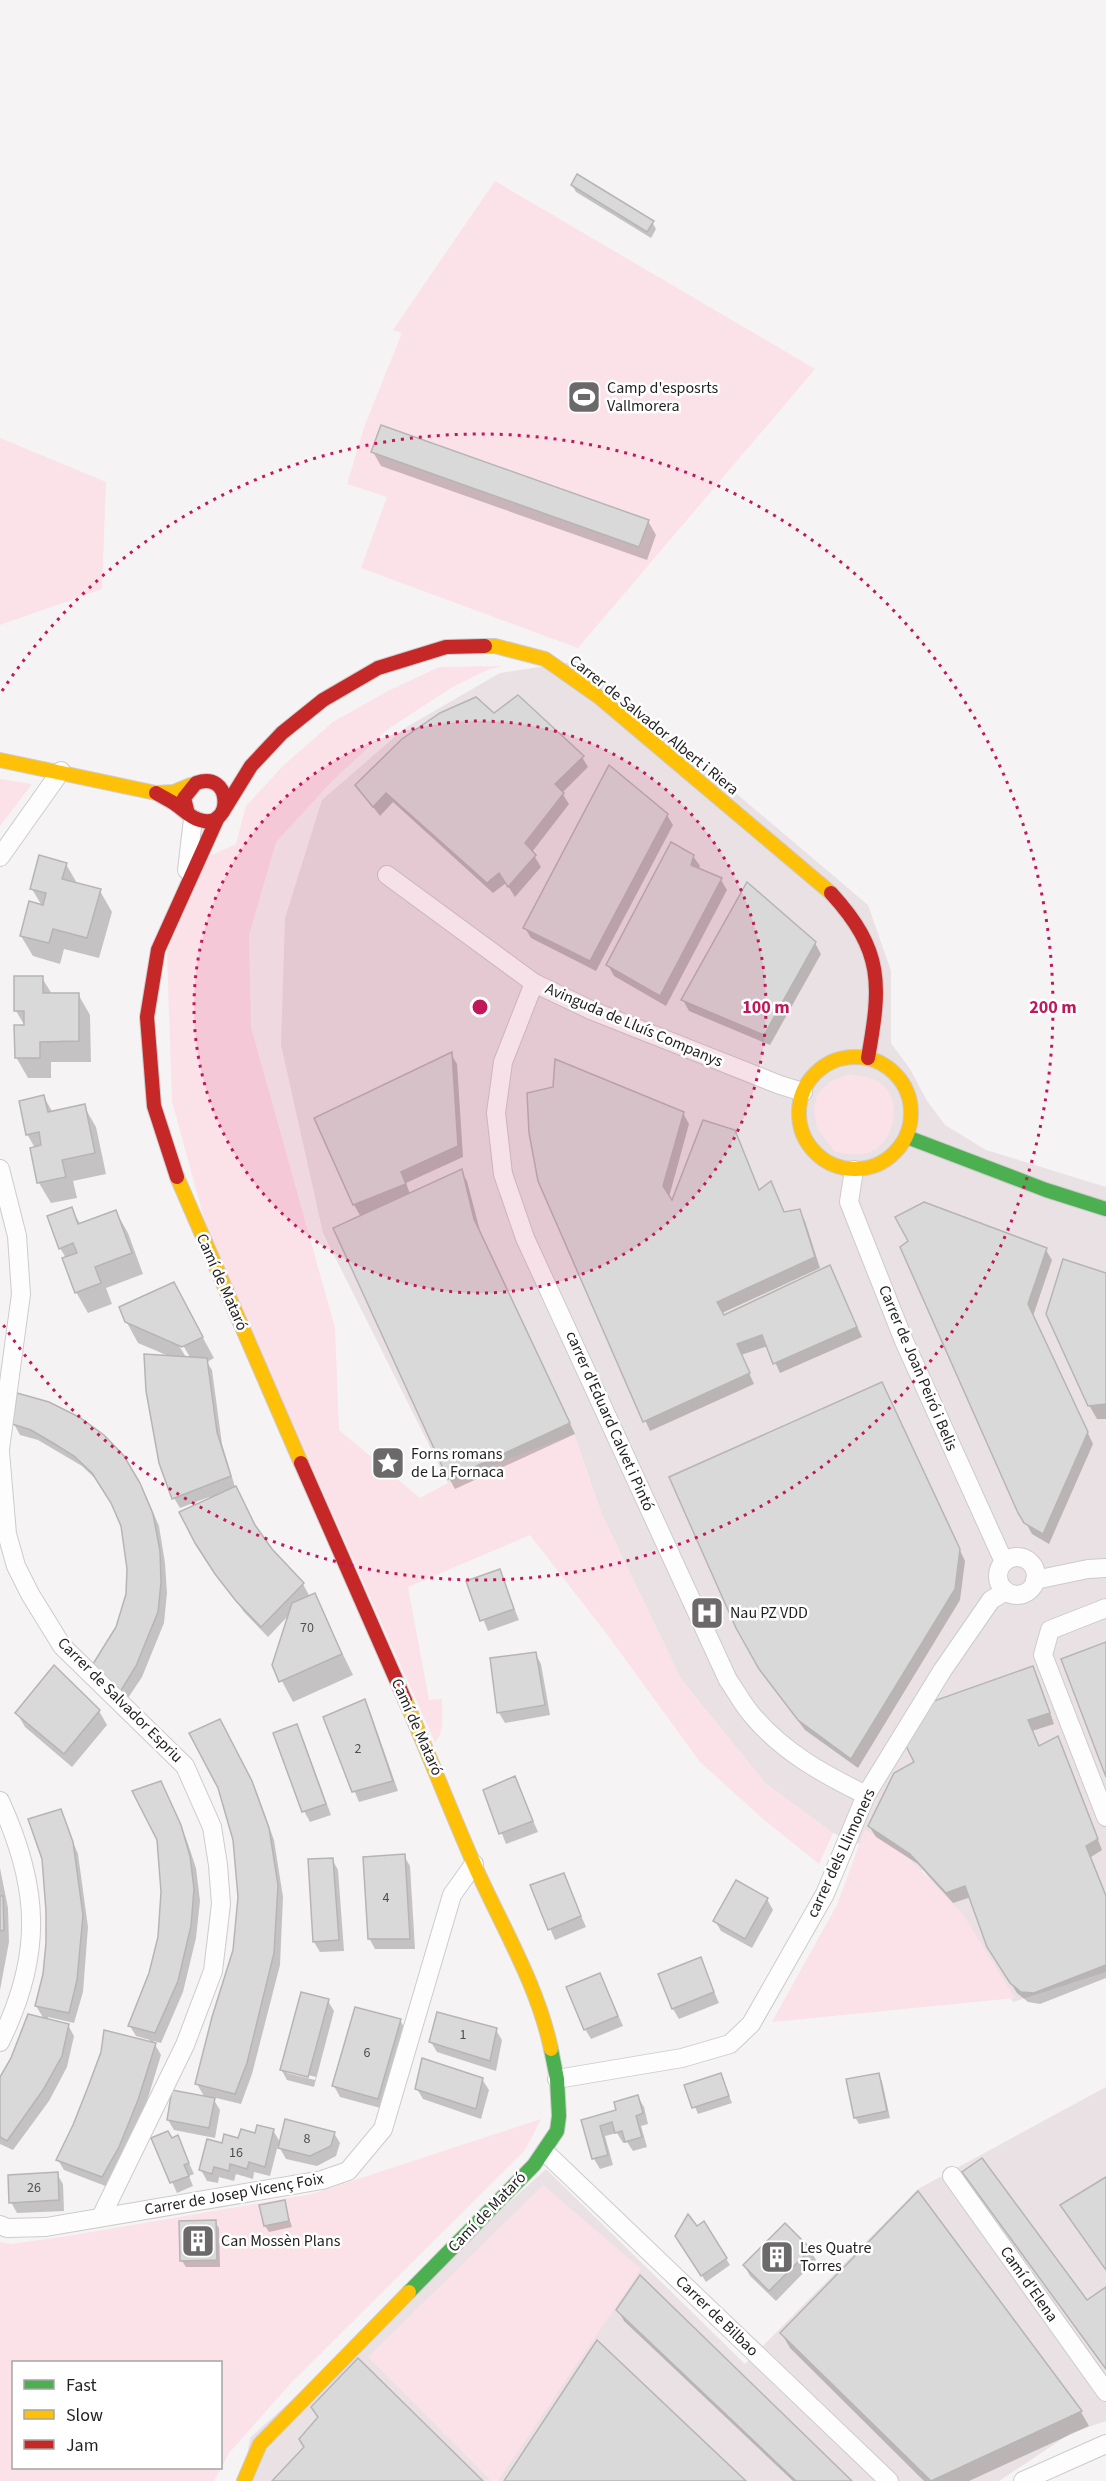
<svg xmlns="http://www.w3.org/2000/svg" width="1106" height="2481" font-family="'Source Sans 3',sans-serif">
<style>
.built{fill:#e9e1e3}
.green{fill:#fbe1e8;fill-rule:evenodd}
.shadow{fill:#0003;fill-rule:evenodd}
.building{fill:#dad9d9;stroke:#b7b4b5;stroke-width:1.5}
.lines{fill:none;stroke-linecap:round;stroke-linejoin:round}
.street-casing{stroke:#cdcbcc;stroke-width:20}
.fast-casing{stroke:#cdcbcc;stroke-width:16}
.slow-casing{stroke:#cdcbcc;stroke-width:16}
.jam-casing{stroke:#cdcbcc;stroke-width:16}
.street{stroke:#fefdfd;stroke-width:18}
.fast{stroke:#4caf50;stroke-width:14}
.slow{stroke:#ffc107;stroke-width:14}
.jam{stroke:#c62828;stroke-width:14}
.ring{fill:none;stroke:#c2185b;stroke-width:3;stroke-dasharray:3 6}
.labels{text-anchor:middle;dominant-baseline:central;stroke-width:5;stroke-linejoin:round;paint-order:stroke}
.number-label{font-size:14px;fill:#4f4e4e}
.poi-label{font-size:16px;fill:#211f1f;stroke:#fff;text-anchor:start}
.street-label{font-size:16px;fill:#211f1f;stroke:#fff}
.centre{fill:#c2185b;stroke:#fff;stroke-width:3}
.ring-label{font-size:18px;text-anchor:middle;font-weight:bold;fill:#c2185b;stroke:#fff;stroke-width:5;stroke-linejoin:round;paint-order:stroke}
</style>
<rect width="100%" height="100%" fill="#f6f3f4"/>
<g class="built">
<path d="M580,661L868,905L891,971V1043L910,1069L927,1101L945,1125L986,1150L1106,1187V1972L1013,2002L924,1871L833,1833L766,1784L681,1679L602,1515L574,1434L448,1483L323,1233L281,1045L285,918L322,800L405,728L500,673Z"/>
<path d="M1106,2087V2421L1071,2433L999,2481H243L250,2438L546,2169L745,2364L918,2189Z"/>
</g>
<g class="green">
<path d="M495,181L815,369L578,648L361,568L387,497L347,484L365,425L402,333L393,330Z"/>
<path d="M0,438L106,482L102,589L0,625Z"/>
<path d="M502,666L487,670L451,688L388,729L332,781L276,842L249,935L251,1027L335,1328L339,1430L420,1498L448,1483L574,1434L602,1515L681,1679L766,1784L833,1833L819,1864L763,1819L700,1762L609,1637L530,1535L408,1587L429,1700L442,1699C442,1712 445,1733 435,1742L209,1237L172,1101L167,951L203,859L236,844L246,806L283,766L333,722L386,692L439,667Z"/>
<path d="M0,779L32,784L0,826Z"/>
<path d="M849,1074C860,1076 876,1077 884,1086C902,1102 894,1142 872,1151C859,1157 849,1154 835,1152L817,1129L814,1110L817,1095L829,1082Z"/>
<path d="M865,1829L908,1857L963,1914L1015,1998L772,2022L837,1905Z"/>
<path d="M541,2119L525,2150L290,2384L229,2453L214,2481H0V2242L11,2244L74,2235L312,2194ZM14,2362H220V2468H14Z"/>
<path d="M543,2185L641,2269L498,2481H491L368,2357Z"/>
</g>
<g class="shadow">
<path d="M572,185L652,222L656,229L651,238L576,192Z"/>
<path d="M373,452L648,521L656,535L647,560L381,466Z"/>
<path d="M494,715L582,757L588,767L562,793L569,804L532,852L541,867L515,897L506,883L493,893L393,802L380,816L357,786Z"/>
<path d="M667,815L673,825L596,971L531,938L525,928Z"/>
<path d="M693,856L700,866L698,870L721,880L727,890L666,1006L614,976L608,965Z"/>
<path d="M66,864L78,885L100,891L112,912L99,958L64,949L60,964L33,956L21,936L42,906L32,889Z"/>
<path d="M815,943L821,954L770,1045L689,1011L683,1000Z"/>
<path d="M15,978H42L52,994H78L90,1015L91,1062H51V1078H28L16,1057L25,1026L16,1011Z"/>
<path d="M451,1054L457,1064L463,1157L406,1183L410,1194L461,1171L467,1181L480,1231L575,1434L455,1489L449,1478L361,1217L354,1205Z"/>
<path d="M44,1097L53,1113L84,1106L96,1127L106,1174L73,1181L77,1198L51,1203L39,1183L35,1148L27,1134Z"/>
<path d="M683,1113L689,1124L669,1197L673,1203L734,1132L760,1191L771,1184L785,1213L799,1211L805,1221L820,1268L722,1313L724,1316L830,1267L862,1337L780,1373L768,1346L741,1355L754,1384L650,1431L539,1180Z"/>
<path d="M71,1209L81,1225L116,1212L128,1233L143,1274L106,1288L112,1304L88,1313L76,1292L66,1258L60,1248Z"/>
<path d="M902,1247L1046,1250L1052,1260L1033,1316L1093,1444L1049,1544L1032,1534L1020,1512Z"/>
<path d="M1106,1275V1419H1097L1089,1405Z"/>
<path d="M185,1305L214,1358L207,1362L212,1370L222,1444L235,1487L257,1531L271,1550L303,1584L310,1597L314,1595L353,1675L293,1702L273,1664L290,1614L268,1637L244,1612L203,1554L209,1497L180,1508L174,1498L171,1357L138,1343L126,1321ZM180,1340L191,1359H187L177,1342Z"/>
<path d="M887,1394L965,1561L960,1600L858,1768L805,1730L767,1680L737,1627Z"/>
<path d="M14,1424L123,1457L146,1496L159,1526L165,1563L167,1593L164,1623L142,1677L126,1701L95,1664L117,1628L128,1594V1569L123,1526L114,1505L100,1483L82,1466L38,1440L20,1435Z"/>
<path d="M499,1571L519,1620L488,1631L468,1582Z"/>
<path d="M535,1653L541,1664L550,1715L505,1723L499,1713L492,1659Z"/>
<path d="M1032,1668L1038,1678L1054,1724L1032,1731L1039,1747L1057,1738L1063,1749L1102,1850L1091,1857L1106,1895V1978L1040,2004L1028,2002L1017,1993L995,1958L971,1897L953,1903L918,1864L876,1837L869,1826L916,1763Z"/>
<path d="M364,1701L370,1711L398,1791L359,1802L324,1718Z"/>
<path d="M99,1711L107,1725L72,1767L25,1727L17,1713Z"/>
<path d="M296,1725L302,1736L331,1815L310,1822L304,1811Z"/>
<path d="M226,1731L257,1793L274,1840L283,1897L280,1965L252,2074L241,2104L212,2097L220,2110L215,2138L174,2130L168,2120L205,2098L197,2084L234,1950L239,1897Z"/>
<path d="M515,1778L538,1832L506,1844L485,1791Z"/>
<path d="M166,1793L186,1838L196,1868L200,1901L196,1938L183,1992L161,2043L153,2041L161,2055L144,2111L108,2187L64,2170L58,2160L149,2043L150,2040L136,2036L130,2026L151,1973L160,1937Z"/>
<path d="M60,1811L78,1854L88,1927L83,1992L74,2023L48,2017V2020L68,2025L74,2036L67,2067L49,2101L13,2150L0,2144V2080L44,2019L36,2006L44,1974Z"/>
<path d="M404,1856L410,1866L415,1949H375L369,1938Z"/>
<path d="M332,1859L338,1870L344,1951L320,1952L314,1942Z"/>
<path d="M0,1868L8,1908L9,1942L0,1990Z"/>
<path d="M563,1875L586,1927L555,1940L532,1886Z"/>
<path d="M767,1899L773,1910L752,1948L721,1931L715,1921Z"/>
<path d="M700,1959L719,2003L679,2019L673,2009Z"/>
<path d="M605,1985L623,2026L591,2039L585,2029Z"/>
<path d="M328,2001L334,2011L314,2087L287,2080L281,2069ZM287,2070L316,2077L315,2080L287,2073Z"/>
<path d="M400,2020L406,2031L384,2109L340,2097L334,2086Z"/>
<path d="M496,2030L502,2040L496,2071L437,2052L431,2042Z"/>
<path d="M878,2074L882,2081L890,2118L859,2124L855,2117Z"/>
<path d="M721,2075L732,2103L698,2114L686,2086Z"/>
<path d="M482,2079L489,2090L481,2119L423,2099L417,2089Z"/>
<path d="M638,2097L644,2107L648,2124L641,2126L647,2147L633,2151L627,2142L623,2143L617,2133L605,2136L613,2165L600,2169L594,2159L583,2121L618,2111Z"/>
<path d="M273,2130L281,2144L334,2133L340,2143L336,2156L317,2166L286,2159L278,2145L270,2176L254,2172L253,2179L236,2174L234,2181L219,2177L218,2183L207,2181L201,2170L223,2145Z"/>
<path d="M177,2137L194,2174L189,2176L193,2186L177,2193L153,2139H172Z"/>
<path d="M964,2173L1087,2302L1106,2288V2370Z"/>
<path d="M57,2174L63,2184L64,2211L17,2213L11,2202Z"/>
<path d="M917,2193L1081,2412L1089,2426L969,2481H924L790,2348L782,2334Z"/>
<path d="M284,2202L292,2227L269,2232L265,2226Z"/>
<path d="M215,2222L219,2228L220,2267H186L182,2261Z"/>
<path d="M704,2223L730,2265L706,2282L681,2243Z"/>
<path d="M810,2249L816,2260L776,2301L750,2276L744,2265Z"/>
<path d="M618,2310L850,2481H793L624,2321Z"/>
</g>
<g class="building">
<path d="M577,174L654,221L647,232L571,185Z"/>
<path d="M381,425L649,520L639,547L371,452Z"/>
<path d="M518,695L584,756L555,784L564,793L525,843L536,855L508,887L499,873L487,883L386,793L373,807L355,785L402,739L440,713L476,697L494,713Z"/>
<path d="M609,765L668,814L590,961L523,928Z"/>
<path d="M671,842L694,855L691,865L722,878L660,996L606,965Z"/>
<path d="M39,855L67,863L62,879L101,889L87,938L53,929L49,943L20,936L29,901L43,905L46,893L30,889Z"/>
<path d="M747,882L816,942L764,1035L681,1000Z"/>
<path d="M14,976H43V993H79V1041L40,1042V1058H15L14,1025H24V1011H14Z"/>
<path d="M452,1052L458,1146L401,1172L406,1184L353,1205L314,1118Z"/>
<path d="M555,1059L684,1112L663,1186L672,1200L703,1120L735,1130L759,1190L771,1181L784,1212L800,1209L815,1257L717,1302L724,1315L830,1265L857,1327L773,1364L762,1335L737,1344L750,1373L643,1422L538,1181L529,1133L527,1093L553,1087Z"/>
<path d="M44,1095L48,1112L85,1104L95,1153L62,1160L66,1177L37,1183L30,1148L41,1145L39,1132L26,1135L19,1101Z"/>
<path d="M462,1169L474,1219L570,1423L448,1479L333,1228Z"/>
<path d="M924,1202L1047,1248L1028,1304L1088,1432L1043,1534L1024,1523L1018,1513L900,1247L908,1241L895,1217Z"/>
<path d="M72,1207L78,1224L116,1210L132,1253L95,1267L101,1283L75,1293L62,1258L77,1253L73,1243L59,1249L47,1216Z"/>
<path d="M1063,1259L1106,1273V1404L1088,1406L1046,1314Z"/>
<path d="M174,1282L203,1337L182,1347L125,1322L119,1307Z"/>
<path d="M144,1354L207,1358L217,1432L231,1476L172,1499L159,1463L146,1391Z"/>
<path d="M882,1382L960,1549L955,1589L851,1759L798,1720L759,1669L736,1628L669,1477Z"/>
<path d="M17,1393L49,1402L79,1417L104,1435L124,1456L140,1483L153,1514L160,1551L161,1582L158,1612L136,1666L120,1692L93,1664L116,1627L126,1594L127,1569L121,1526L111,1503L92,1473L74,1456L53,1443L31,1430L12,1424Z"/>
<path d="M236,1486L255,1525L272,1549L304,1583L261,1627L236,1601L215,1574L195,1543L179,1512Z"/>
<path d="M500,1569L514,1609L480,1621L466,1581Z"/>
<path d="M315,1593L342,1654L279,1682L272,1665L292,1603Z"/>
<path d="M1106,1642V1777L1061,1659Z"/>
<path d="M536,1652L545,1705L497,1713L490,1658Z"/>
<path d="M54,1665L100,1710L64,1754L15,1713Z"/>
<path d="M1033,1666L1050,1713L1028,1720L1039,1746L1058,1736L1098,1839L1086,1846L1106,1896V1965L1034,1993L1021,1992L1010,1983L987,1947L965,1886L946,1893L910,1854L868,1826L894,1773L914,1762L906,1746L931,1702Z"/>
<path d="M365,1699L393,1781L352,1792L323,1717Z"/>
<path d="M220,1719L252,1781L269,1828L278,1885L274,1953L247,2063L235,2094L195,2084L212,2017L233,1950L238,1897L233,1840L218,1788L189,1733Z"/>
<path d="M297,1724L326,1804L302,1812L273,1733Z"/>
<path d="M515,1776L533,1821L499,1834L483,1790Z"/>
<path d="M161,1781L181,1825L190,1856L194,1889L191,1926L178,1981L155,2033L128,2026L149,1973L158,1937L161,1892L157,1840L132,1791Z"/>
<path d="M61,1809L73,1842L83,1915L77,1980L69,2013L35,2006L43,1974L46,1943V1911L42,1859L28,1819Z"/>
<path d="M405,1854L410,1939H368L363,1857Z"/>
<path d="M333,1858L339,1940L313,1942L308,1859Z"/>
<path d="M564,1873L581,1916L548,1930L530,1885Z"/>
<path d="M736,1880L768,1898L745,1939L713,1921Z"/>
<path d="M0,1896H3L4,1930L0,1931Z"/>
<path d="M701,1957L714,1992L672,2009L658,1974Z"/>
<path d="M600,1973L618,2016L584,2030L566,1987Z"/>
<path d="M301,1992L329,1999L308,2077L280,2070Z"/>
<path d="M355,2007L401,2019L378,2099L332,2086Z"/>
<path d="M437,2012L497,2028L490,2061L429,2042Z"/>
<path d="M28,2014L69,2024L62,2056L43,2090L7,2141L0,2137V2077L11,2058Z"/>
<path d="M104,2030L156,2043L138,2100L119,2147L102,2177L56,2160L73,2125L88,2087L101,2052Z"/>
<path d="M422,2058L483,2078L476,2109L415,2089Z"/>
<path d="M721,2073L729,2096L692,2108L684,2085Z"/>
<path d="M879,2073L887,2111L854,2118L846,2079Z"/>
<path d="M172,2090L215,2098L209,2128L167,2120Z"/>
<path d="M638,2095L643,2113L636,2116L642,2137L625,2142L622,2131L615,2133L612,2122L600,2126L608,2155L592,2159L581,2120L616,2110L614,2102Z"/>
<path d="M285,2119L335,2132L331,2146L310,2156L278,2148Z"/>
<path d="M257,2125L274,2129L265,2167L249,2162L247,2169L230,2164L229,2171L214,2167L212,2174L199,2170L207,2139L222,2143L224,2134L238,2138L241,2129L255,2133Z"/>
<path d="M168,2131L172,2138L178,2135L189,2163L184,2165L189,2176L170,2183L151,2138Z"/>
<path d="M982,2158L1087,2300L1106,2287V2369L962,2172Z"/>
<path d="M58,2172L59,2200L9,2203L8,2175Z"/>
<path d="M1106,2177V2270L1060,2205Z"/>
<path d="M918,2191L1082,2411L931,2481L780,2333Z"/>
<path d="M285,2200L289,2221L264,2226L259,2205Z"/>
<path d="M688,2214L697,2226L704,2221L727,2258L701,2276L675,2236Z"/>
<path d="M216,2220L217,2260L180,2261L179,2221Z"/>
<path d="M785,2223L811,2249L769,2291L743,2265Z"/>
<path d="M640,2275L852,2481H796L616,2310Z"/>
<path d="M597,2340L746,2481H504Z"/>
<path d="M358,2358L483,2481H272L304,2447L299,2439L318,2417L311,2407Z"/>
</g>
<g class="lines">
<g class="street-casing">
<g id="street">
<path d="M0,857L61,771"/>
<path d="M187,870L193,819"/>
<path d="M387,875L534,983L593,1011L780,1085L803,1092"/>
<path d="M534,983L503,1062L496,1113L503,1174L525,1238L728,1680C736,1691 743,1705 752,1715C783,1752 823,1774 866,1795"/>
<path d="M0,1169L17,1236L21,1294L0,1449"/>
<path d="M854,1170L849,1202L904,1341L1004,1562"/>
<path d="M0,1452L7,1534L16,1566L30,1594L62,1646L185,1766L212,1827L218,1865L221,1904L213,1971L185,2045L101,2217"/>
<circle cx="1017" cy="1576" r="19"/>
<path d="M1035,1580L1088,1569L1106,1568"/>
<path d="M1106,1608L1050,1630L1043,1655L1106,1817"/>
<path d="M0,1801C40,1888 43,1955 0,2042"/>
<path d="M557,2079L682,2058L730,2044L751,2024L825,1894L866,1795L942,1671L991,1600L1006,1591"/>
<path d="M545,2152L889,2481"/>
<path d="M952,2176L1106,2392"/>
<path d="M0,2225L7,2228L46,2227L322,2180L348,2171L383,2129L452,1895L474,1864"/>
<path d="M1023,2481L1106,2444"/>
</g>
</g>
<g class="fast-casing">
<g id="fast">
<path d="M907,1137L1046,1190L1106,1209"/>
<path d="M409,2292L534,2165L557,2131L559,2116L557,2079L551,2049"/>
</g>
</g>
<g class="slow-casing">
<g id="slow">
<path d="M485,646H495L545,659L599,697L831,893"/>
<path d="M0,760L156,793L174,792L191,785"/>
<circle cx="855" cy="1113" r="56"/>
<path d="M177,1177L301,1463"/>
<path d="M405,1700C429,1754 450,1810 474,1864C501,1925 537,1983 551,2049"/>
<path d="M244,2481L260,2444L409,2292"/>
</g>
</g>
<g class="jam-casing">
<g id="jam">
<path d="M156,793L172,802C182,808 192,820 204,821C233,826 232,770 196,783L184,798L188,814"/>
<path d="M222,813L251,766L282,733L323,700L378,668L446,647L485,646"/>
<path d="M831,893C884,951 881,985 868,1058"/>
<path d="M177,1177L154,1106L147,1017L158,950L218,817"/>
<path d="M301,1463L405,1700"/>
</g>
</g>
<use href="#street" class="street"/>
<use href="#fast" class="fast"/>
<use href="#slow" class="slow"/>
<use href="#jam" class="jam"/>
</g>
<circle cx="480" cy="1007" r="286" fill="#c2185b" fill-opacity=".12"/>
<g class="ring">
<circle cx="480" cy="1007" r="286"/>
<path d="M2 691A573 573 0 1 1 2 1323"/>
</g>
<defs>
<g id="stadium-square" transform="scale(1.725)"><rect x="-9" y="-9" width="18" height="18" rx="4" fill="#6c696a" stroke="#fff"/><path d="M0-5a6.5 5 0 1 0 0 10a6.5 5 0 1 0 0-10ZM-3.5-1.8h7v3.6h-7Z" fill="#fff"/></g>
<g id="sight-square" transform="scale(1.725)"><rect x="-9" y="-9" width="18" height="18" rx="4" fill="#6c696a" stroke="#fff"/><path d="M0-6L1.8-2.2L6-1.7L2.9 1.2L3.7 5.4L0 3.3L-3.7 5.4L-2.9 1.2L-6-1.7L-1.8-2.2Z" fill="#fff"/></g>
<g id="hospital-square" transform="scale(1.725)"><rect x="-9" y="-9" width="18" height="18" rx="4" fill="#6c696a" stroke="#fff"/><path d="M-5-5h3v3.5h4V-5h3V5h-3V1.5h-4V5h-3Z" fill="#fff"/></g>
<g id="building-square" transform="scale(1.725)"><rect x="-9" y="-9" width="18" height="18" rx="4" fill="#6c696a" stroke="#fff"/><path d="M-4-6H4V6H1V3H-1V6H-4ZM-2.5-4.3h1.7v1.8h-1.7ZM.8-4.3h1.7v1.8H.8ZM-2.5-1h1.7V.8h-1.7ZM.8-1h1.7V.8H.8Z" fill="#fff"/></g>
</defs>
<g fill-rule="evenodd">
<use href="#stadium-square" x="584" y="397"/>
<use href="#sight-square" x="388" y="1463"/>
<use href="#hospital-square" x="707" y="1613"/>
<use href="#building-square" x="198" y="2241"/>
<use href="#building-square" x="777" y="2257"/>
</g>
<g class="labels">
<g class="number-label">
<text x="307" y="1628">70</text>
<text x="358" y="1749">2</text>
<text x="386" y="1898">4</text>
<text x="463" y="2035">1</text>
<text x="367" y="2053">6</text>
<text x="307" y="2139">8</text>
<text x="236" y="2153">16</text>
<text x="34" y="2188">26</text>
</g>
<g class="poi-label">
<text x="607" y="388">Camp d'esposrts<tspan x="607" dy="18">Vallmorera</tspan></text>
<text x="411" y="1454">Forns romans<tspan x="411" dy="18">de La Fornaca</tspan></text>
<text x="730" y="1613">Nau PZ VDD</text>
<text x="221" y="2241">Can Mossèn Plans</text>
<text x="800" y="2248">Les Quatre<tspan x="800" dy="18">Torres</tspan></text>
</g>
<g class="street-label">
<text transform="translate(654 725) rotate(39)">Carrer de Salvador Albert i Riera</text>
<text transform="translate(634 1025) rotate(23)">Avinguda de Lluís Companys</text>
<text transform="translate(222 1282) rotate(66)">Camí de Mataró</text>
<text transform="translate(918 1368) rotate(67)">Carrer de Joan Peiró i Belis</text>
<text transform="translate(610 1421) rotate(66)">carrer d'Eduard Calvet i Pintó</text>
<text transform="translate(120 1700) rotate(45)">Carrer de Salvador Espriu</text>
<text transform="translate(417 1727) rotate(66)">Camí de Mataró</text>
<text transform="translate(841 1853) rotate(-65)">carrer dels Llimoners</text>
<text transform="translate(234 2194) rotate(-10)">Carrer de Josep Vicenç Foix</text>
<text transform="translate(487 2212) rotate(-46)">Camí de Mataró</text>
<text transform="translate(1029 2284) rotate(55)">Camí d'Elena</text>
<text transform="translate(717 2316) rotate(44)">Carrer de Bilbao</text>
</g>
</g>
<circle cx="480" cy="1007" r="9" class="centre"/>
<g class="ring-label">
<text x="766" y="1013">100 m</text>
<text x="1053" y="1013">200 m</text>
</g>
<rect x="12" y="2361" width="210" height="108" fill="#ffffff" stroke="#a6a5a5" stroke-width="1.5"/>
<rect x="24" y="2380" width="30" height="9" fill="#4caf50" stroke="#a6a5a5" stroke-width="1.5"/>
<text x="66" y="2391" font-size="18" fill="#211f1f">Fast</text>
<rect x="24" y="2410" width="30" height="9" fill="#ffc107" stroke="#a6a5a5" stroke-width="1.5"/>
<text x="66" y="2421" font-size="18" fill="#211f1f">Slow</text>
<rect x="24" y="2440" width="30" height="9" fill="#c62828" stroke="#a6a5a5" stroke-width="1.5"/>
<text x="66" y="2451" font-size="18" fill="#211f1f">Jam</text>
</svg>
